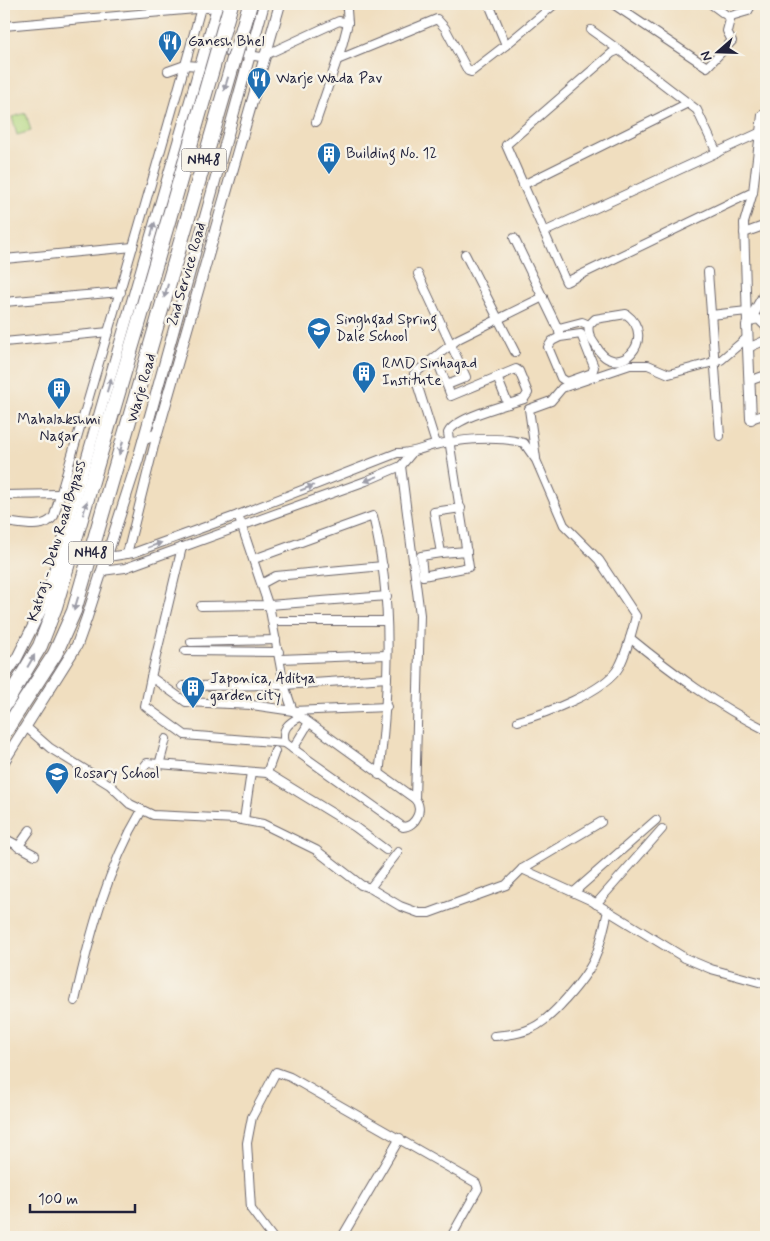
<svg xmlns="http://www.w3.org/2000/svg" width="770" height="1241" font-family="Mynerve,sans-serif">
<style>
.green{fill:#b3d881;stroke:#6a7d5e}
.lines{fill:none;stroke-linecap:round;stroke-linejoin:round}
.street-casing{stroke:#6a6469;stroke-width:10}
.secondary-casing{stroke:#6a6469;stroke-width:12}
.highway-casing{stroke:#6a6469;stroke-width:16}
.street{stroke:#fff;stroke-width:8}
.secondary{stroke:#fff;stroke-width:10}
.highway{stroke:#fff;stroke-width:14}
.highway-bridge-casing{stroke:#6a6469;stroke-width:16;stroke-linecap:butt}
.highway-bridge{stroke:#fff;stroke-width:14}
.oneway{fill:#9c9ca7}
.labels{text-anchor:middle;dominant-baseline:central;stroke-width:5;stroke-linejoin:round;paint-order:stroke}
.shield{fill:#f7f3e8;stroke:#62616f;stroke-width:1}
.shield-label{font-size:14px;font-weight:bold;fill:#22223b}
.poi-label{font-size:15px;fill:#22223b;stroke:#f7f3e8;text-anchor:start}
.street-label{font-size:15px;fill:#22223b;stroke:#f7f3e8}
</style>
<rect width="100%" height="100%" fill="#f7f3e8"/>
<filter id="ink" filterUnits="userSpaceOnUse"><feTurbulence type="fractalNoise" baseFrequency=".02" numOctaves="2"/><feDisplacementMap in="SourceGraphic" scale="10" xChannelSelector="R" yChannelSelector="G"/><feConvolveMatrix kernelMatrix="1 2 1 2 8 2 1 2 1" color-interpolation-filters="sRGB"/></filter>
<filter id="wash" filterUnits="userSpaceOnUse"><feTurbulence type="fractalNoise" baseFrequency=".0096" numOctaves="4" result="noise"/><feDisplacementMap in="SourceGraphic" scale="20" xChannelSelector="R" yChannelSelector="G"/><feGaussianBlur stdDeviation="1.12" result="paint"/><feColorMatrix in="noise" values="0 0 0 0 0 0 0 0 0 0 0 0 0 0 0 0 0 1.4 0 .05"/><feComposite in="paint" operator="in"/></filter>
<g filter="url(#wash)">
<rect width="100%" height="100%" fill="#f0debf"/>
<path class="green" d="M26,113L31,131L17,135L12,117Z"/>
</g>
<g filter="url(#ink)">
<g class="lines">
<g class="street-casing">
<g id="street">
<path d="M613,4L707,67L732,41L727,31L731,16L748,11L752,4"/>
<path d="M711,4L730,18"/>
<path d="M347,10L348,23"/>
<path d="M4,26L218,7"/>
<path d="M591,30L619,50"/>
<path d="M506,45L555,4"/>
<path d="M216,50L261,57L339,21L348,23L342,46L316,122"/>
<path d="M337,60L437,19L445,28L468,71L471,72L506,45L489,4"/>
<path d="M168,71L185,65L201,66"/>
<path d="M717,153L697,110L619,50L612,53L506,145L566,282L753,192"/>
<path d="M523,185L688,103"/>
<path d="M544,232L759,133"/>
<path d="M744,233L766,225"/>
<path d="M514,238L557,327L559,328L582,322L589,325L595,319L626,314C659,338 617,384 596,346C591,339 587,333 589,325"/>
<path d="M465,254L515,352"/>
<path d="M4,259L133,247"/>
<path d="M708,272L720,436"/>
<path d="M418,274L466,377"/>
<path d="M4,302L121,292"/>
<path d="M711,315L747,311"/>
<path d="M750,321L758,319L766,327"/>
<path d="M747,323L744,223L753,192L762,115L766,117"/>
<path d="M558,327L560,337L581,334L594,367L592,373L567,382L561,378L548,347L552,341L560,337"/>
<path d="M4,342L109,332"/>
<path d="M748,348L766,340"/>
<path d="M440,368L451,396L516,369L519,371L528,393L524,399C507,405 455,417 448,433L469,567L423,576L421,556L441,553"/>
<path d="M497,377L508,404"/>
<path d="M749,381L766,375"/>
<path d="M447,385L462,379"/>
<path d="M751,419L766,414"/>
<path d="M436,444L414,374L458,339L543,297"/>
<path d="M536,458L529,409L551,401L562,388L630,365H648L669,374L721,360L748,337"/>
<path d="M4,495L60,494"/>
<path d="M461,508L434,512L441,553L467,551"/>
<path d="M238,515L270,610L284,685L293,711L415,799L420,615L401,466"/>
<path d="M4,522C19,523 44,531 54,516C104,345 155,175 202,4"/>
<path d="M127,554L157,434"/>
<path d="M108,557L133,553L238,515L397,453C413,454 423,447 439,444C466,439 498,436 524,443L536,460L564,525L599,560L636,616C632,632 627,652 619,667C605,692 544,714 518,721"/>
<path d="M254,559L373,516C394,601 389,689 379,775"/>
<path d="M102,571L125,568L366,481L401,466L411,454"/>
<path d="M263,583L276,576L383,566"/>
<path d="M201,606L269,605L387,596"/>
<path d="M273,621H387"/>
<path d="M630,638C673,673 716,705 766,730"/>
<path d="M191,642L276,640"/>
<path d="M185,651L279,652"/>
<path d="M280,659L387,655"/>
<path d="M151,677L182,547"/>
<path d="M183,686L284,685L387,678"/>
<path d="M387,707L293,711L252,705L186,702L151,677L145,706L185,735L285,743L403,827C416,826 424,809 415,799"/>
<path d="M26,727L50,748L110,785L130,804L153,815L237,819L263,824L316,850L361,885L370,888L400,906L419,913H429L506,885L522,869L601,822"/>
<path d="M285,743C281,729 288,723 300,717"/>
<path d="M293,749L308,724"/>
<path d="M159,765L166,739"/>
<path d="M140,772L147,763L267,773L355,827L386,850"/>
<path d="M267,773L275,751"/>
<path d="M244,820L251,772"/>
<path d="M4,838L35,855"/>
<path d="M18,847L30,830"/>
<path d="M522,869L590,900L685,958L711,969L766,984"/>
<path d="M370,888L398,852"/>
<path d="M574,892L656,820"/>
<path d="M596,904L662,829"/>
<path d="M75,1001C90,934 107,869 142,810"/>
<path d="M494,1036C506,1035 520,1034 532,1028C551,1020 585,979 594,960C601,945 604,927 608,911"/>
<path d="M272,1237L251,1209L247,1143L252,1117L276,1072L290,1077L476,1183L478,1189L451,1237"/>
<path d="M342,1237L400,1138"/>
</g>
</g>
<g class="secondary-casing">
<g id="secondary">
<path d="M751,419L747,325L766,292"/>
<path d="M143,440L157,434L280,4"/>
<path d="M4,677L16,660L45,602L218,4"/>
<path d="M4,761L77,645L87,617L138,459L264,4"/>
</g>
</g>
<g class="highway-casing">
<g id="highway">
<path d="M4,706L40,646L55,607L143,308"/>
<path d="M18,711L55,654L74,611L159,317"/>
</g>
</g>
<use href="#street" class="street"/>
<use href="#secondary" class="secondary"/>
<use href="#highway" class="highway"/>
<g class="highway-bridge-casing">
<g id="highway-bridge">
<path d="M143,308L231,4"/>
<path d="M159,317L250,4"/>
<path d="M4,733L18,711"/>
</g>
</g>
<use href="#highway-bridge" class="highway-bridge"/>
</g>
<defs><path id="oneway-solid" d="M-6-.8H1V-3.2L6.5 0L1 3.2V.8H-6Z" transform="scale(1.25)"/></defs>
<g class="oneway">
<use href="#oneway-solid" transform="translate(226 84) rotate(107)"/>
<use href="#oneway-solid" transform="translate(153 229) rotate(-75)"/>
<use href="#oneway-solid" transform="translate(166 291) rotate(106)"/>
<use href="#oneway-solid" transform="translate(109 385) rotate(-73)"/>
<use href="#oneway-solid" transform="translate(121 448) rotate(106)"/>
<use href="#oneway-solid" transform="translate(371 479) rotate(158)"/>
<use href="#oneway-solid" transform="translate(307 488) rotate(-21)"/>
<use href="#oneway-solid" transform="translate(85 508) rotate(-74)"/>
<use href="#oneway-solid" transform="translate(155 545) rotate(-20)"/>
<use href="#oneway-solid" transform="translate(76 604) rotate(107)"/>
<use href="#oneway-solid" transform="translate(31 661) rotate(-60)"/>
</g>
</g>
<defs>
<g id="restaurant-pin" transform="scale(1.25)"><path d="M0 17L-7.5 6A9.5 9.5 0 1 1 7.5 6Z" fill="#1f6fb2" stroke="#f7f3e8"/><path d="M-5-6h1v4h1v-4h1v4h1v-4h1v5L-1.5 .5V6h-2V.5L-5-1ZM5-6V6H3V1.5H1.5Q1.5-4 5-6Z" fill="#fff"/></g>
<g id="building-pin" transform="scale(1.25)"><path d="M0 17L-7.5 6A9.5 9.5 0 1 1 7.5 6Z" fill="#1f6fb2" stroke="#f7f3e8"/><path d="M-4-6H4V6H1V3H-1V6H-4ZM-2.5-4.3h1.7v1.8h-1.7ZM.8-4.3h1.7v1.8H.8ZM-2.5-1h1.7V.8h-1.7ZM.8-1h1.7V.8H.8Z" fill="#fff"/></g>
<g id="school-pin" transform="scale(1.25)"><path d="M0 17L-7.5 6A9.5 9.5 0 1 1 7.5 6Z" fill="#1f6fb2" stroke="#f7f3e8"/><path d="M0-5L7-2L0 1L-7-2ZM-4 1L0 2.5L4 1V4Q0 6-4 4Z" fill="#fff"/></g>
</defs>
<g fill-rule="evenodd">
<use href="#restaurant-pin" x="170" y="42"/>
<use href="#restaurant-pin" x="259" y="79"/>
<use href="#building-pin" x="329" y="154"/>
<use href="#school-pin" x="319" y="329"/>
<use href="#building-pin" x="364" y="373"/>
<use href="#building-pin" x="59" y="389"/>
<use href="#building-pin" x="193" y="688"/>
<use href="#school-pin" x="57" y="774"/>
</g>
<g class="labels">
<g class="shield">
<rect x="181.5" y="148.5" width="45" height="23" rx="4"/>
<rect x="68.5" y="541.5" width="45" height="23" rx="4"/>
</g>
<g class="shield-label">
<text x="204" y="160">NH48</text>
<text x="91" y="553">NH48</text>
</g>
<g class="poi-label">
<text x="188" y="42">Ganesh Bhel</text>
<text x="276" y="79">Warje Wada Pav</text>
<text x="346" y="154">Building No. 12</text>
<text x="336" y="320">Singhgad Spring<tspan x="336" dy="17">Dale School</tspan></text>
<text x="382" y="364">RMD Sinhagad<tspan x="382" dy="17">Institute</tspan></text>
<text x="59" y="420" text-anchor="middle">Mahalakshmi<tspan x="59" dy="17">Nagar</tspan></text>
<text x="210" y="679">Japonica, Aditya<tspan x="210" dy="17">garden city</tspan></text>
<text x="74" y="774">Rosary School</text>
</g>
<g class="street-label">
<text transform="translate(187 274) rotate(-74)">2nd Service Road</text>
<text transform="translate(142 388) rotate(-74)">Warje Road</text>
<text transform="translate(57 541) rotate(-73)">Katraj - Dehu Road Bypass</text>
</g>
</g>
<rect width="770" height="1241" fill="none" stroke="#f7f3e8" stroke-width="20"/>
<g transform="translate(718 52) rotate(250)" stroke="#f7f3e8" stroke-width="4" paint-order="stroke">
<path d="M0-4L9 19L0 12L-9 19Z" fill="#22223b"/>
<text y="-8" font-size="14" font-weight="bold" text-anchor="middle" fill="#22223b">N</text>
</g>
<path d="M30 1204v8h105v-8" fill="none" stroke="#22223b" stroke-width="2.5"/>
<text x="38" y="1204" font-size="15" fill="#22223b" stroke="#f7f3e8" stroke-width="4" paint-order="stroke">100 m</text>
</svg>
